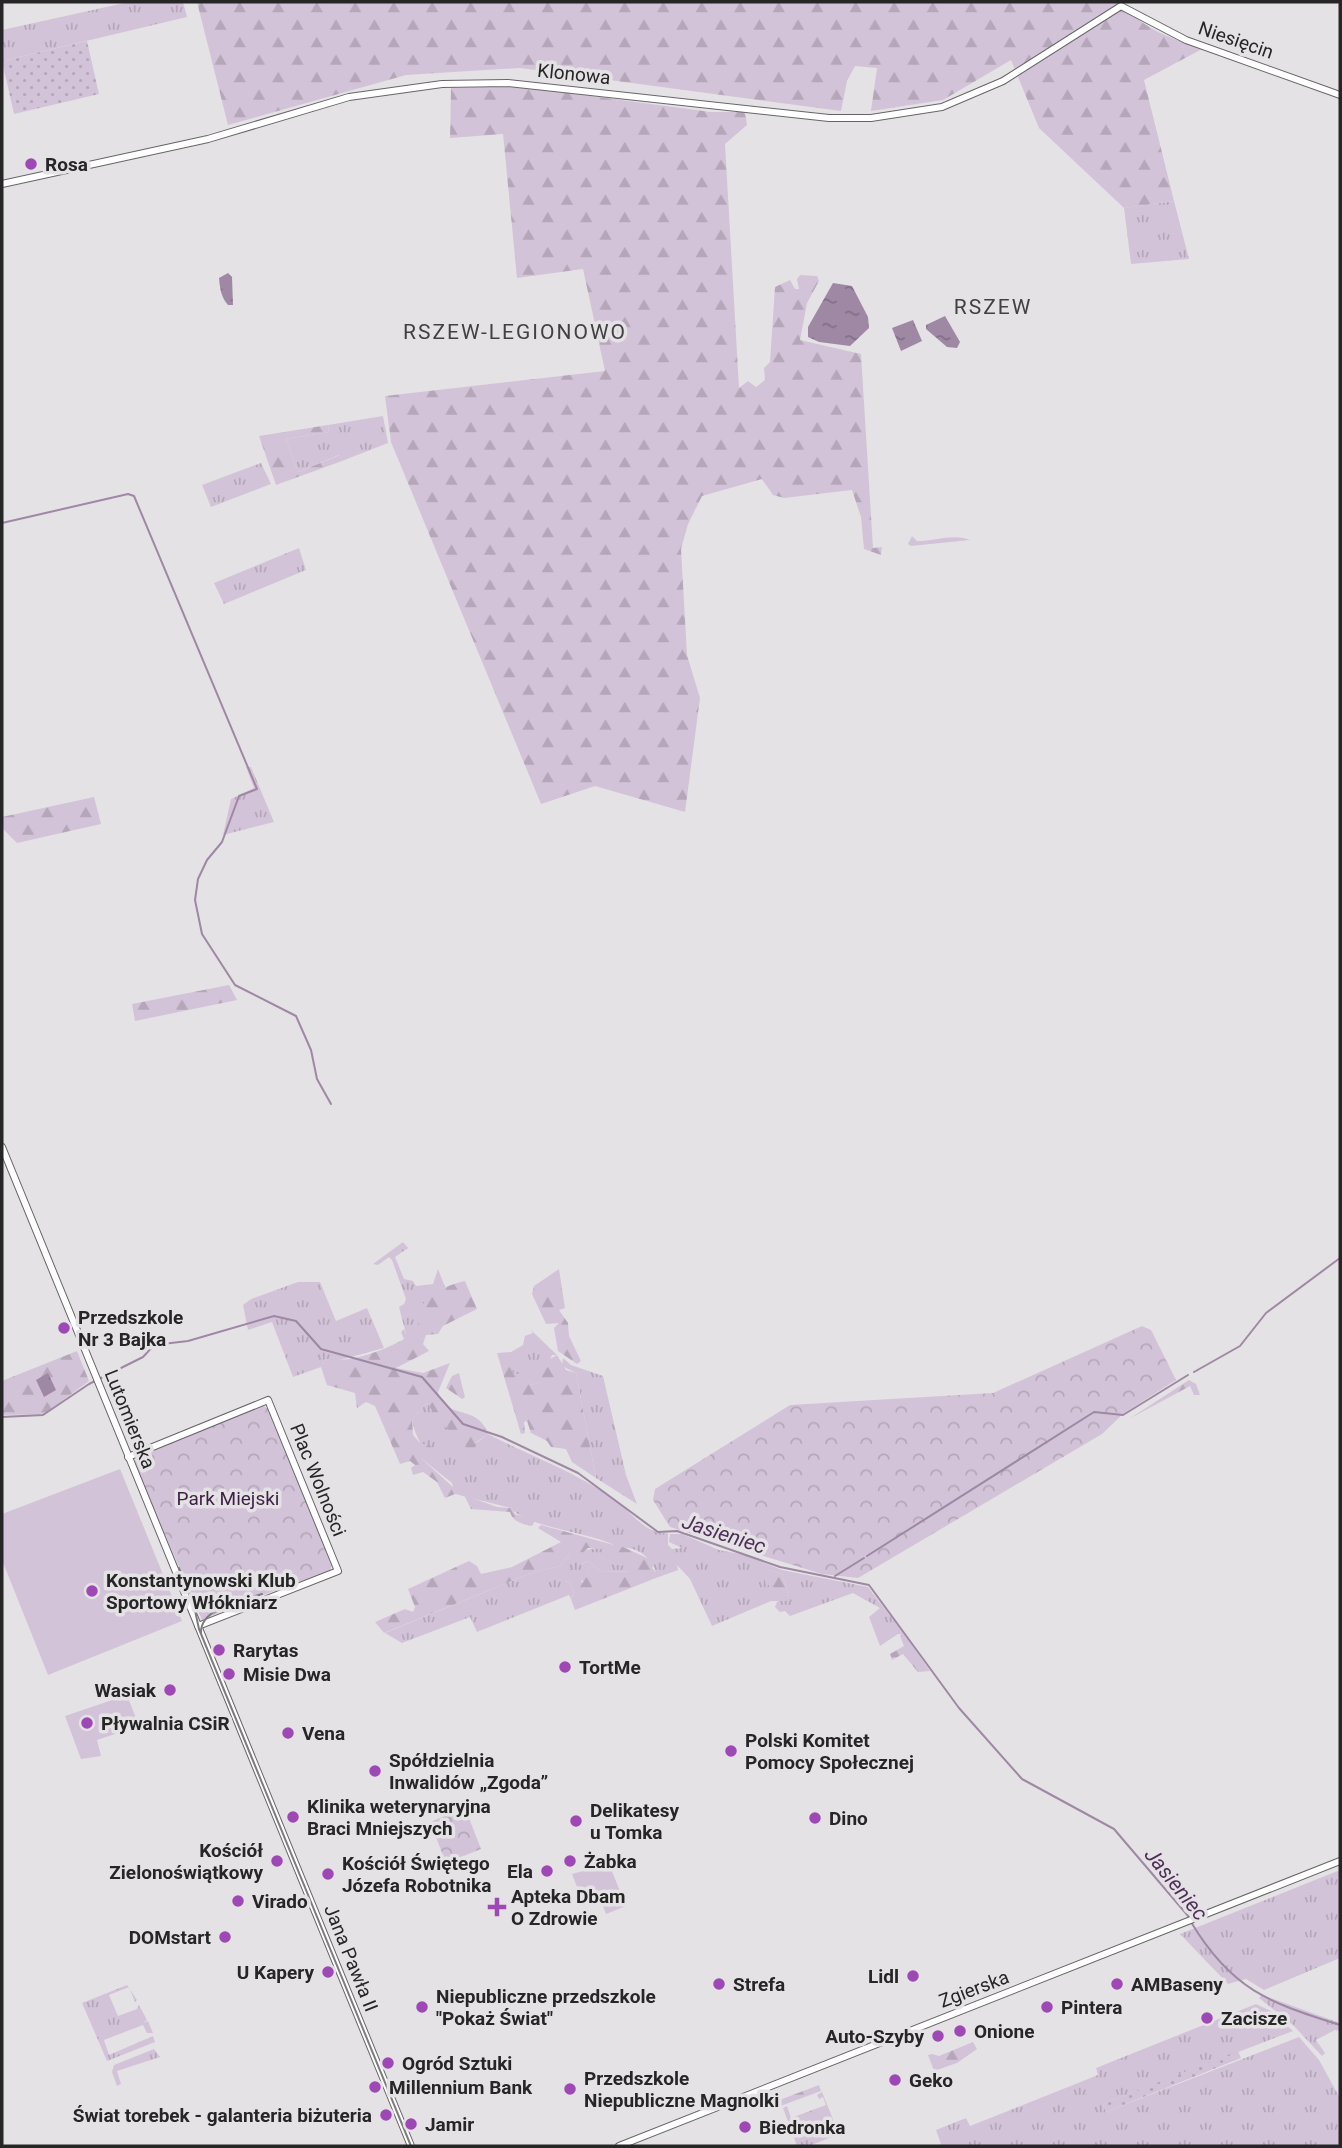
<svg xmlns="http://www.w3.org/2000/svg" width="1342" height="2148" font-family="Roboto,sans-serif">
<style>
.grass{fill:url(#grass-tufts)}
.forest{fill:url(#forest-firs)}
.park{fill:url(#park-crowns)}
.garden{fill:url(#garden-dots)}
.pitch{fill:#d3c3d8}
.water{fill:url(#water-ripples)}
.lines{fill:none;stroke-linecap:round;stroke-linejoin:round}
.stream{stroke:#9e88a4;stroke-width:2}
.secondary-casing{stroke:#686569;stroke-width:8}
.secondary{stroke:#fff;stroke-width:6}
.tram{stroke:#7e7c7e;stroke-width:2}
.poi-dot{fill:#9e48b5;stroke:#e5e2e5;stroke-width:2.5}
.labels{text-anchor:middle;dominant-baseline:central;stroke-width:7;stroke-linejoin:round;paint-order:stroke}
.street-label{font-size:19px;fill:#272627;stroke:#e5e2e5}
.poi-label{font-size:19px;font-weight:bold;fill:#272627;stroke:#e5e2e5;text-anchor:start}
.park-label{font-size:19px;fill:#3d1e45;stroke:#e5e2e5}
.neighbourhood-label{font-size:21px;letter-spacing:2px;fill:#424043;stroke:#e5e2e5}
.water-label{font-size:21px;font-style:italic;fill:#4f2f58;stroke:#e5e2e5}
</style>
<defs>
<pattern id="grass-tufts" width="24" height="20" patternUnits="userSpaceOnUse" patternTransform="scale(1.75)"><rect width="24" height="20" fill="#d3c3d8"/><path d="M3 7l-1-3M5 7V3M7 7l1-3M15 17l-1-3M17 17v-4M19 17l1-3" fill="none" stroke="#b5a7b9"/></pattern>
<pattern id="forest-firs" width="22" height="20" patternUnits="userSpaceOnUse" patternTransform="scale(1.75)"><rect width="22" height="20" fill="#d3c3d8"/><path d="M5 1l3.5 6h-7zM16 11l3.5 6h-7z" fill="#b5a7b9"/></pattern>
<pattern id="park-crowns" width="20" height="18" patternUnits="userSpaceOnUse" patternTransform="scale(1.75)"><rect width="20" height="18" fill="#d3c3d8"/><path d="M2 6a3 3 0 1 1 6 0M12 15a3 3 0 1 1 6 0" fill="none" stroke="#b5a7b9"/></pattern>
<pattern id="garden-dots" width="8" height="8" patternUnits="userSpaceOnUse" patternTransform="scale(1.75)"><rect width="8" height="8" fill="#d3c3d8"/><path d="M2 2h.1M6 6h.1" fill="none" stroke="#b5a7b9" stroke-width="1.8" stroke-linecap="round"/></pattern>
<pattern id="water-ripples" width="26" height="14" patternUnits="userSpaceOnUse" patternTransform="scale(1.75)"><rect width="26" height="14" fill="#9e88a4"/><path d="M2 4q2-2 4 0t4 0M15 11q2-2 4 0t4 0" fill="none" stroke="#816f86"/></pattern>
</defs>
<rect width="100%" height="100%" fill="#e5e2e5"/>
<g class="grass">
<path d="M129,2H183L187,17L2,61V30Z"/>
<path d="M1174,201L1189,259L1131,264L1124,208Z"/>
<path d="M383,416L388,443L342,461L339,455L298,472L286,439L329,432L328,425Z"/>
<path d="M261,463L271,484L211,507L202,485Z"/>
<path d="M912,536L917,541C934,541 955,533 970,540L911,546L908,544Z"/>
<path d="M299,548L306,570L224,604L214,583Z"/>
<path d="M246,767H251L274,822L223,835L231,799L254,788Z"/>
<path d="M403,1242L408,1248L395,1257L404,1279L413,1281L416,1286L433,1284L438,1269L445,1287C422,1302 422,1307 418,1333L406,1334L399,1307L404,1304L406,1299L392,1260L389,1257L378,1265L373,1264Z"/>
<path d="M298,1282H320L336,1321L367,1308L384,1348L336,1361L325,1359L321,1367L293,1377L272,1322L248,1330L243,1305L251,1299Z"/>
<path d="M530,1329L557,1355H552L540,1382L531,1385L527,1378L513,1375L505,1356L497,1353L511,1352L523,1345L525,1336L533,1333Z"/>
<path d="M563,1358L571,1365L603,1376L626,1475L637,1504L596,1478L576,1373L562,1366Z"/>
<path d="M427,1403L475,1444L488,1434C530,1456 574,1471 614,1499C629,1510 647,1536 668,1533V1545L672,1549L682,1548L669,1542L670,1534H682L719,1550L745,1555L782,1570L868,1587L904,1634H898L880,1646L869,1617L880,1608L853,1593L790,1616L785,1611L780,1612L775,1607L777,1602L789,1597L782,1574L768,1570L771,1601L712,1626L690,1579L677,1565L678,1570L656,1578C658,1563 639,1546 622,1548C615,1549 607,1554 599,1555L614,1564L632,1566V1571L601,1572L588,1561L581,1564L589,1573L584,1582L570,1570V1577L565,1581L570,1583L574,1594L571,1599L569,1595L477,1632L470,1617L402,1643L385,1633L534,1572L560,1566L570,1553L614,1545C591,1533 523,1526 511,1508L455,1494L452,1483L422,1459C425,1445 413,1434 412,1419Z"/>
<path d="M1340,1870V1958L1264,1990L1246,1979L1228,1984L1180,1934Z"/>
<path d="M127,1985L137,2000L135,2002L129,1987L109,1995L118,2016L137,2009L139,2005L147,2020L143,2023L148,2021L153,2033H147L143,2025L104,2040L109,2055L153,2036L155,2042L107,2061L82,2003Z"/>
<path d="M1262,1995L1340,2023V2031L1335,2030L1316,2040L1325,2053L1322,2056L1293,2025L1259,1998Z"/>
<path d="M1256,2004L1271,2011L1293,2031L1103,2104L1106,2112L1299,2037L1319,2060L1340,2098V2146H936L941,2144L936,2130L966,2118L970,2126L1098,2075L1096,2068Z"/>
<path d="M154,2049L160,2057L117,2071L121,2084L117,2086L112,2072L114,2065Z"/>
<path d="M822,2092L839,2134L809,2146H797L783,2108L787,2106L791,2118L826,2105L823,2097L819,2099L817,2095Z"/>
</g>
<g class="forest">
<path d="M197,2H1124C1138,29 1175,39 1202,49L1144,80L1174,201L1124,208L1039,128L1011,60L943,100L871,111L877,68L855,66L847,81L841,111L520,68L406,75L228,125Z"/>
<path d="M516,86L711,112H745L747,125L725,144L739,388L748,381L756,387L765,380L764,368L770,362L775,287L790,280L795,289H799L797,279L800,275L817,276L819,281L807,303L800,340L861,354L873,548L882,547L881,555L864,549L861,517L852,490L784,498L773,495L762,479L702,496L688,524L681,549L687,655L700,698L685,812L595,786L541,804L391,442L385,396L605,371L583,269L517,278L503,134L450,138L451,88Z"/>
<path d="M328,425L329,432L286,439L298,472L340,455L342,461L276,485L259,436Z"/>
<path d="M94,797L101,824L17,843L2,828V817Z"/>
<path d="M229,985L237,1000L135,1021L132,1004Z"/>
<path d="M559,1269L565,1308L559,1310L568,1323L569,1336L581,1361L577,1364L558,1351L554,1328L559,1323L546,1324L532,1294L534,1286Z"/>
<path d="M465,1281L477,1309L443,1326L438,1334L426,1335L423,1344L429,1351L396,1368L423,1373L450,1363L438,1392C445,1421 478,1403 488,1434L475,1443L474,1450H469L442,1424L427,1403L412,1419L413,1435L421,1444H429L436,1454L424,1456L422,1459L454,1488L455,1494L445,1498L437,1482L423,1472L413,1475L411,1468L415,1465L410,1461L400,1464L375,1406L366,1402L357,1408L355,1393L327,1385L321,1367L325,1359C348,1364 383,1351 404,1339L401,1332L404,1329L406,1334L418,1332C419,1327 417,1322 418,1316C422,1295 447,1285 465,1281Z"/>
<path d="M77,1351L89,1381L44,1414L2,1415V1381Z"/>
<path d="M497,1353L510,1356L513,1375L526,1372L531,1385L540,1382L541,1364L557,1355L566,1370L576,1373L596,1478L572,1462L566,1449L551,1447L547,1441L531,1433L527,1421L524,1422L525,1433L521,1434Z"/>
<path d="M459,1373L465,1397L462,1399L446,1388L452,1376Z"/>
<path d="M1189,1380L1196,1384L1200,1395H1194L1190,1386L1129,1419Z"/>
<path d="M464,1495L497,1507L511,1508L515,1514L535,1521L532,1526C522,1524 513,1522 510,1512L471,1509Z"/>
<path d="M541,1525L614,1545L602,1549L588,1548L580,1555L570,1553L560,1566L534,1572L384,1633L375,1622L405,1609L413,1612L415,1607L408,1589L469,1561L477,1566L481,1574L512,1567L561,1542L538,1528Z"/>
<path d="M623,1547L656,1562L652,1568L657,1573L656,1578L575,1610L571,1599L574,1594L570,1583L564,1580L569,1577L570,1569L579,1572L582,1583L589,1573L580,1565L588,1561L601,1572L632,1571L631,1567L614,1564L598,1555Z"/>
<path d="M768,1570L782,1574L789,1597L786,1601H771L768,1588L770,1585H766L763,1572Z"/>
<path d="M902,1633L904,1634L930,1671L918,1672L903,1654L892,1660L890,1654L904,1646L900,1636Z"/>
<path d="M973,2042L977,2049L957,2063L937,2070L933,2068L928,2055L932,2054L939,2056Z"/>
<path d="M819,2085L821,2091L775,2108L769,2104Z"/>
</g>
<g class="park">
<path d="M1142,1326L1151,1330L1176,1380L1124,1413L1102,1434L858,1578L822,1574L670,1527L653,1500L655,1489L790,1405L993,1393Z"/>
<path d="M262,1405L270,1410L332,1566L329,1572L237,1604L202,1620L134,1463L137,1457Z"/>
<path d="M465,1808L481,1849L446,1863L430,1822Z"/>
</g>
<g class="garden">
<path d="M87,41L99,94L14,114L2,61Z"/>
<path d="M1238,2051L1241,2058L1106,2112L1103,2104Z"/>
</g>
<g class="pitch">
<path d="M120,1469L182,1621L48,1675L2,1560V1514Z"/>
<path d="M127,1695L139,1726L97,1740L101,1756L81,1759L65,1716Z"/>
<path d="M609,1864L626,1906L606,1914L600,1898L584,1905L572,1874Z"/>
</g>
<g class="water">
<path d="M228,273L232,277L233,305H228C221,297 220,289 219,278Z"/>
<path d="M833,283L852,286L868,317L869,328L850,346L819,342L808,337V327Z"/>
<path d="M945,316L960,342L957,348L947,347L926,329V325Z"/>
<path d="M913,320L922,341L901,351L892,328Z"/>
<path d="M48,1373L56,1390L44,1397L36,1380Z"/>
</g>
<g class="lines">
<g class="stream">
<path d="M2,523L128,494L134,496L257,789L239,796L222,842L207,860L198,879L195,900L202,934L235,985L296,1016L311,1050L317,1079L331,1104"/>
<path d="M1194,1372L1240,1346L1266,1313L1340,1258"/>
<path d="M2,1417L43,1415L89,1384L143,1357L154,1345L188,1341L274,1316L296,1321L321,1349L422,1377L463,1424L502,1437L578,1473L658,1532L677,1531L780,1567L869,1585L959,1708L1022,1779L1114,1829L1189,1917"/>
<path d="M867,1556L1094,1412L1123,1415L1188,1375"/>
<path d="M835,1576L864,1558"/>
<path d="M1191,1922C1231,1989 1269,2003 1340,2025"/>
</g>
<g class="secondary-casing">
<g id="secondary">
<path d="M2,184L208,139L349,97L442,84L508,83L829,118H871L942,107L1003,81L1121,6L1186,40L1340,95"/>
<path d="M2,1147L411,2146"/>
<path d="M128,1457L268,1400L338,1571L198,1626"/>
<path d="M619,2146L1340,1861"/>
</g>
</g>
<use href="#secondary" class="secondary"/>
<g class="tram">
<path d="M179,1568L194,1606L199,1629L411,2146"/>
<path d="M201,1633C200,1608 242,1601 262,1594"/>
</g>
</g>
<g class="poi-dot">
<circle cx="31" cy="164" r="7"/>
<circle cx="64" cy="1328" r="7"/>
<circle cx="92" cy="1591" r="7"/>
<circle cx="219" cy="1650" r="7"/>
<circle cx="565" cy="1667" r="7"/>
<circle cx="229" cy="1674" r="7"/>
<circle cx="170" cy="1690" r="7"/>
<circle cx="87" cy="1723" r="7"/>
<circle cx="288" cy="1733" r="7"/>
<circle cx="731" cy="1751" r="7"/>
<circle cx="375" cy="1771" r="7"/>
<circle cx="293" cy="1817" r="7"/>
<circle cx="815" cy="1818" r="7"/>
<circle cx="576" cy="1821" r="7"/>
<circle cx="277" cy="1861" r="7"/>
<circle cx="570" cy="1861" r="7"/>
<circle cx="547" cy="1871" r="7"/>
<circle cx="328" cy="1874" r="7"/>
<circle cx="238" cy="1901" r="7"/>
<path d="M493.5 1896.5h7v7h7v7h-7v7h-7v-7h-7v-7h7z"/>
<circle cx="225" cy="1937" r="7"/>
<circle cx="328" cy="1972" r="7"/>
<circle cx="913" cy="1976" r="7"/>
<circle cx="719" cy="1984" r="7"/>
<circle cx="1117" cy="1984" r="7"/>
<circle cx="422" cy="2007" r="7"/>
<circle cx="1047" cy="2007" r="7"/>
<circle cx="1207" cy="2018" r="7"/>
<circle cx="960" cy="2031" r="7"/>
<circle cx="938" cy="2036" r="7"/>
<circle cx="388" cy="2063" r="7"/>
<circle cx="895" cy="2080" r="7"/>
<circle cx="375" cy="2087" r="7"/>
<circle cx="570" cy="2089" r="7"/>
<circle cx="386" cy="2115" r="7"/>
<circle cx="411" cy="2124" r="7"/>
<circle cx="745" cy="2127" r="7"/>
</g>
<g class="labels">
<g class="street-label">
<text transform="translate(1236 40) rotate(19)">Niesięcin</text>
<text transform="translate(574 74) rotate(6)">Klonowa</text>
<text transform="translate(130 1419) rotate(68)">Lutomierska</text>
<text transform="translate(318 1480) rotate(68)">Plac Wolności</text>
<text transform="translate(351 1958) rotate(68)">Jana Pawła II</text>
<text transform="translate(974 1989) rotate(-21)">Zgierska</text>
</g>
<g class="poi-label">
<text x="45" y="164">Rosa</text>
<text x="78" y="1317">Przedszkole<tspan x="78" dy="22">Nr 3 Bajka</tspan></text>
<text x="106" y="1580">Konstantynowski Klub<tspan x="106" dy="22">Sportowy Włókniarz</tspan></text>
<text x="233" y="1650">Rarytas</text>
<text x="579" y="1667">TortMe</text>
<text x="243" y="1674">Misie Dwa</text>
<text x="156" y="1690" text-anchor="end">Wasiak</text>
<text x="101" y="1723">Pływalnia CSiR</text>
<text x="302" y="1733">Vena</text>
<text x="745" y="1740">Polski Komitet<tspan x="745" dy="22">Pomocy Społecznej</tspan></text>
<text x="389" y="1760">Spółdzielnia<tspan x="389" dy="22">Inwalidów „Zgoda”</tspan></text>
<text x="307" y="1806">Klinika weterynaryjna<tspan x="307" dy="22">Braci Mniejszych</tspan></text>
<text x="590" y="1810">Delikatesy<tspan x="590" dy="22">u Tomka</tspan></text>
<text x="829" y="1818">Dino</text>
<text x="263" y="1850" text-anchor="end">Kościół<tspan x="263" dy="22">Zielonoświątkowy</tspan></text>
<text x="584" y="1861">Żabka</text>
<text x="342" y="1863">Kościół Świętego<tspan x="342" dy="22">Józefa Robotnika</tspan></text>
<text x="533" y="1871" text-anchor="end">Ela</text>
<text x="511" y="1896">Apteka Dbam<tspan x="511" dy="22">O Zdrowie</tspan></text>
<text x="252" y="1901">Virado</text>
<text x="211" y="1937" text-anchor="end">DOMstart</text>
<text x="314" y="1972" text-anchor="end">U Kapery</text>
<text x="899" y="1976" text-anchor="end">Lidl</text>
<text x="733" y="1984">Strefa</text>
<text x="1131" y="1984">AMBaseny</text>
<text x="436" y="1996">Niepubliczne przedszkole<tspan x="436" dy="22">"Pokaż Świat"</tspan></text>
<text x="1061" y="2007">Pintera</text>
<text x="1221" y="2018">Zacisze</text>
<text x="974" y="2031">Onione</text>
<text x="924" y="2036" text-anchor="end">Auto-Szyby</text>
<text x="402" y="2063">Ogród Sztuki</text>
<text x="584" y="2078">Przedszkole<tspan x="584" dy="22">Niepubliczne Magnolki</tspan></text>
<text x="909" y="2080">Geko</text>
<text x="389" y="2087">Millennium Bank</text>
<text x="372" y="2115" text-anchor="end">Świat torebek - galanteria biżuteria</text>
<text x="425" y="2124">Jamir</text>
<text x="759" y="2127">Biedronka</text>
</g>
<g class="park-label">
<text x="228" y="1498">Park Miejski</text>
</g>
<g class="neighbourhood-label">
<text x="993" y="307">RSZEW</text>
<text x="515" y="332">RSZEW-LEGIONOWO</text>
</g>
<g class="water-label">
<text transform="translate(724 1534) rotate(18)">Jasieniec</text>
<text transform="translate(1176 1884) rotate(51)">Jasieniec</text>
</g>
</g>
<rect width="1342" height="2148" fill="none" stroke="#272627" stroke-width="7"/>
</svg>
